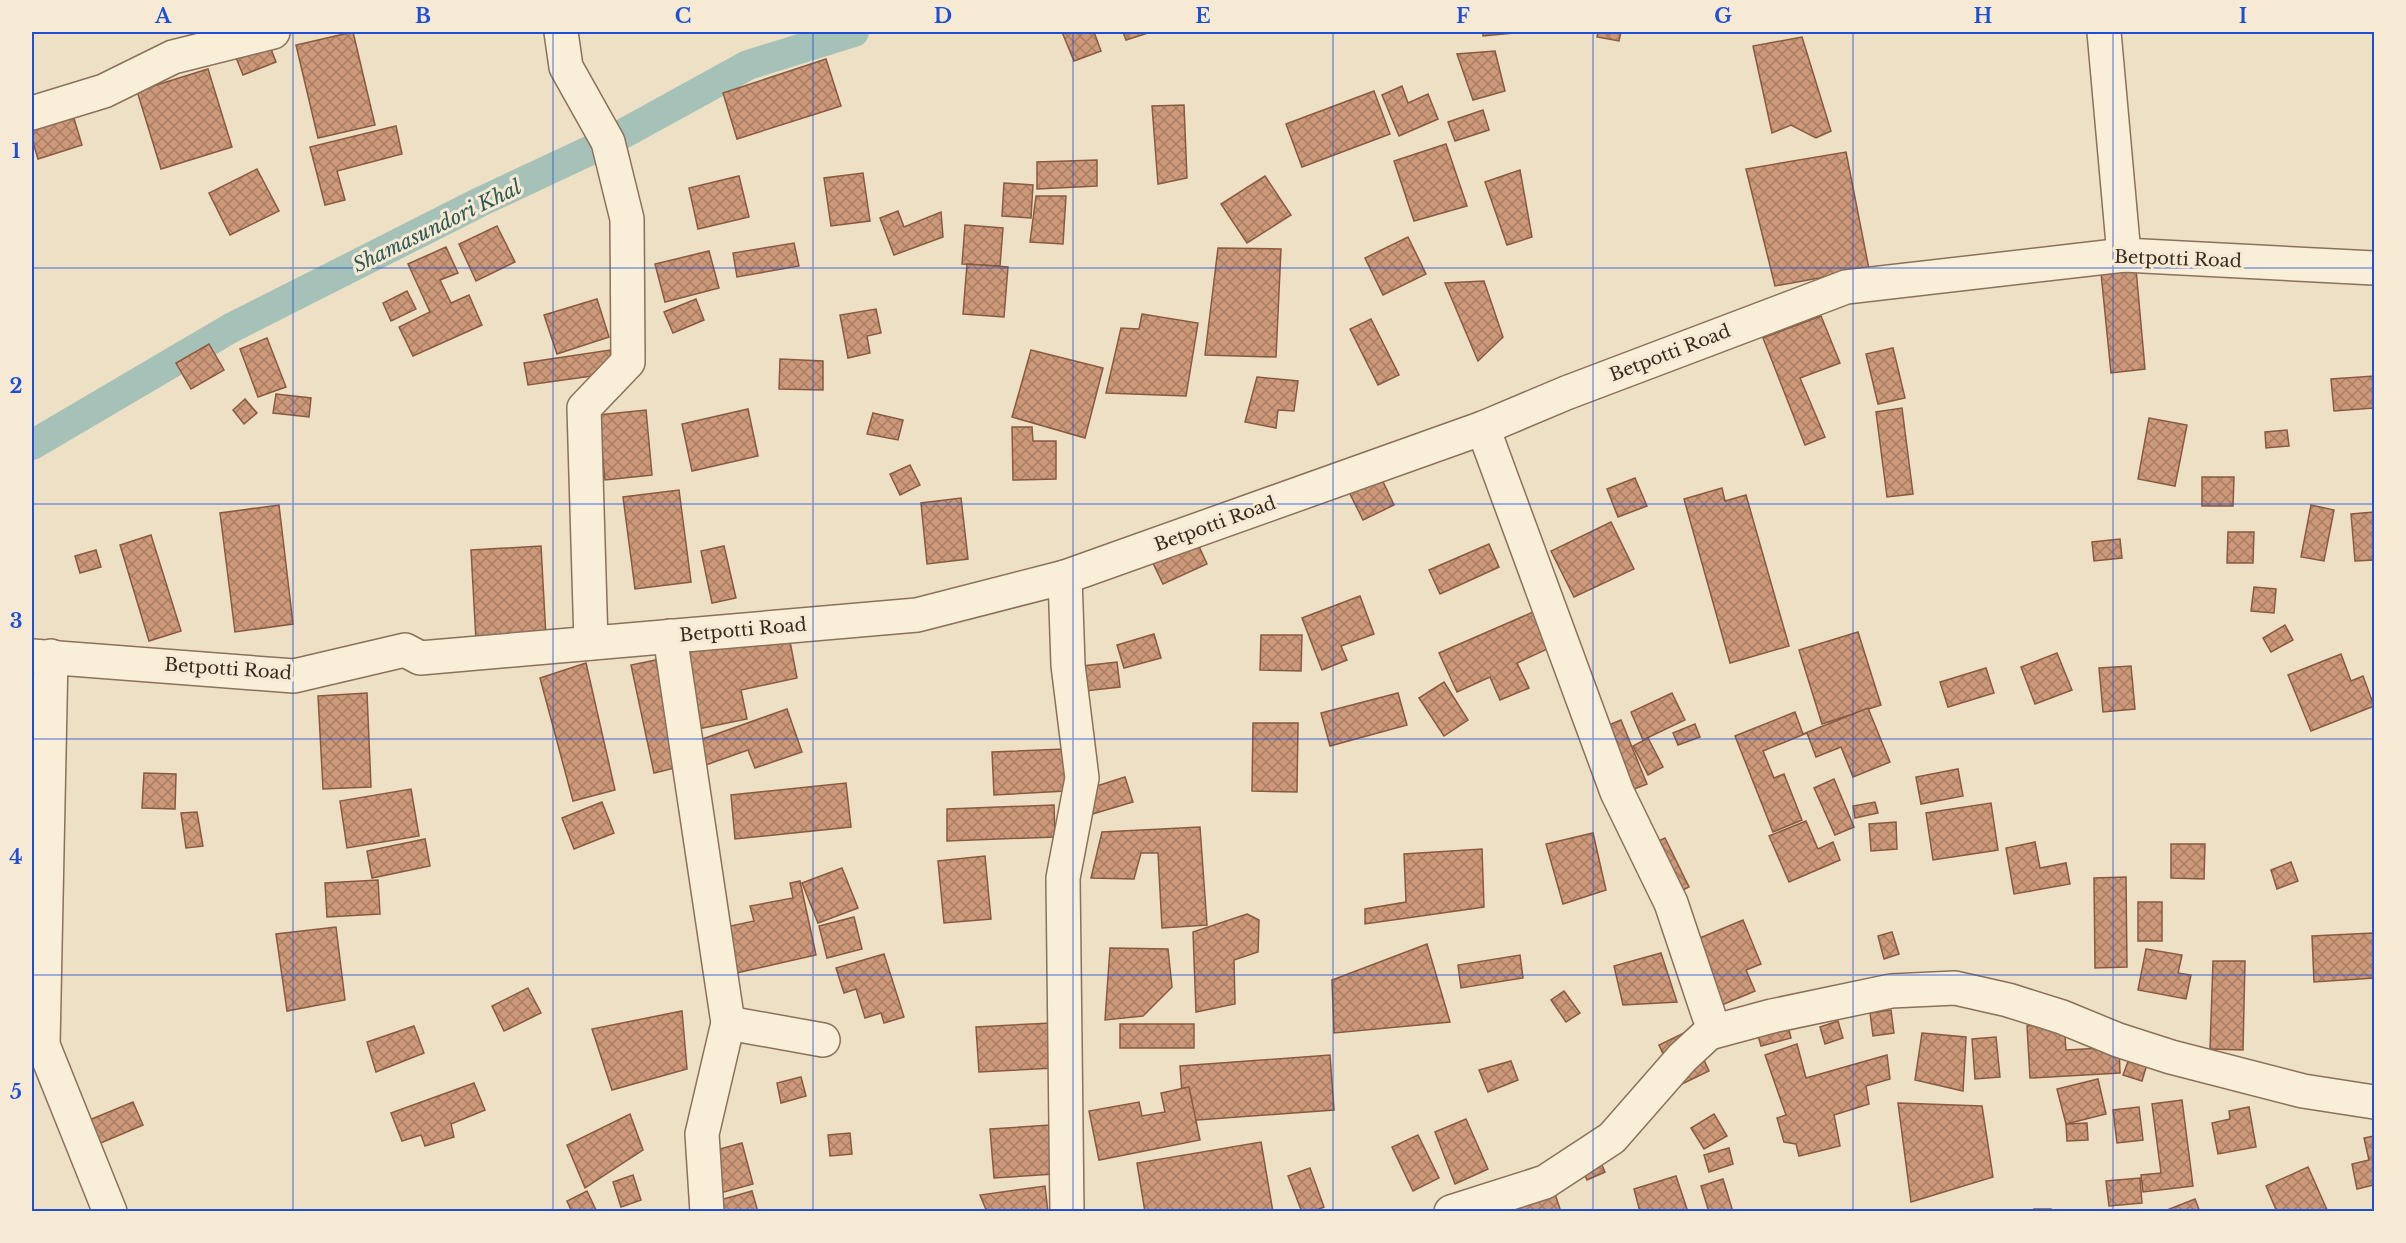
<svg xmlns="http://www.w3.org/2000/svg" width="2406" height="1243" font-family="'Libre Baskerville',serif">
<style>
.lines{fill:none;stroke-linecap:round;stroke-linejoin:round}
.canal{stroke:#a6c2b8;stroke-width:30}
.building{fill:url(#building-cross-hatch);stroke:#895a40;stroke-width:1.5}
.minor-casing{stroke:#89715b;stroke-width:36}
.minor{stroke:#f9eed8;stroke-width:33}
.grid{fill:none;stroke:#1d4ed8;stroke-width:1.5;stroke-opacity:0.55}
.labels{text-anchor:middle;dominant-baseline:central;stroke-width:6;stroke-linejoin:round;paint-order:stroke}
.street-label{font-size:18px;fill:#392a1f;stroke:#f6ead4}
.water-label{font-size:20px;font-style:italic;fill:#2e5954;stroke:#f6ead4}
.neatline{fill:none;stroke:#1d4ed8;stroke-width:2}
.grid-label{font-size:20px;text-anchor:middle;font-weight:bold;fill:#1d4ed8}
</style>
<defs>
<pattern id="building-cross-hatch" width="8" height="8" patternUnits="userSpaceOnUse" patternTransform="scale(1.5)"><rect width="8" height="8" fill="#cd997a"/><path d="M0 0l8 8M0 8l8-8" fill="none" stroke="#a77d63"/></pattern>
</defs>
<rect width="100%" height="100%" fill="#eee0c4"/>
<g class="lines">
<path class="canal" d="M32,445L231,328L480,202L608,142L748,65L854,32"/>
</g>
<g class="building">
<path d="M353,32L375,125L318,138L296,45Z"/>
<path d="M1062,32H1094L1101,51L1074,61Z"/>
<path d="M1123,32H1151L1126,40Z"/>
<path d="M1483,32H1525L1483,36Z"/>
<path d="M1598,32H1621L1619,41L1597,37Z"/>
<path d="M1802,37L1831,131L1816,138L1791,125L1772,133L1753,46Z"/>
<path d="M268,41L276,62L243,75L235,55Z"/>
<path d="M1495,51L1505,91L1473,100L1457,54Z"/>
<path d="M826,59L841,106L737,139L723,93Z"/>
<path d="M208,69L232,147L161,169L137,91Z"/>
<path d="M1402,86L1408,103L1428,94L1438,119L1399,136L1382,95Z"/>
<path d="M1374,91L1390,134L1302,167L1286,124Z"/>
<path d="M1184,105L1187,178L1158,184L1152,106Z"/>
<path d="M1483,110L1489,130L1455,141L1448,122Z"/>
<path d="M72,112L82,145L38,159L32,139V125Z"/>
<path d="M396,126L402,154L337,171L345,200L325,205L310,147Z"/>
<path d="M1446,144L1467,206L1414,221L1394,161Z"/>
<path d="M1846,152L1869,269L1775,286L1746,169Z"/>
<path d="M1097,160V186L1037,189V162Z"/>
<path d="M257,169L279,211L230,235L209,193Z"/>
<path d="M1520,170L1532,237L1507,245L1485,182Z"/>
<path d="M863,173L870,221L831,226L824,178Z"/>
<path d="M739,176L749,217L698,229L689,188Z"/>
<path d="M1265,176L1291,215L1247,243L1221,204Z"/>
<path d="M1004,183L1033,185L1031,218L1002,216Z"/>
<path d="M1036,196H1066L1063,244L1030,242Z"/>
<path d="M898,211L904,227L941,212L943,237L894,255L880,218Z"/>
<path d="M965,225L1003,228L1000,266L962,264Z"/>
<path d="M497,226L515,262L476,281L459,244Z"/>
<path d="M1408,237L1426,274L1383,295L1365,258Z"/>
<path d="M794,243L799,266L737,277L733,253Z"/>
<path d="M446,247L458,273L440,280L451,303L469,295L482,325L413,356L399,327L430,312L408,264Z"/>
<path d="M1218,248L1281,249L1276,357L1205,355Z"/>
<path d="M709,251L719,288L665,302L655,264Z"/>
<path d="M967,264L1008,267L1004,317L963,314Z"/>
<path d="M2136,269L2145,369L2111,373L2101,273Z"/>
<path d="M1484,281L1503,337L1478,361L1445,283Z"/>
<path d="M407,291L416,309L391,321L383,303Z"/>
<path d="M597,299L609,337L557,354L544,315Z"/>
<path d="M696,299L704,320L673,333L664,312Z"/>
<path d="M876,309L881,333L867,336L870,353L848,358L840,315Z"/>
<path d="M1142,314L1198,323L1186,396L1106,393L1121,328L1139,329Z"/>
<path d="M1821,316L1840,363L1800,378L1825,437L1805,445L1763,338Z"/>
<path d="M1371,319L1399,375L1378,385L1350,329Z"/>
<path d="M267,338L286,387L258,397L240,349Z"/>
<path d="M209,344L224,370L191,389L176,363Z"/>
<path d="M1893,348L1905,398L1878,404L1866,354Z"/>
<path d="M610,350L613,373L528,385L524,363Z"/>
<path d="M1031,350L1103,368L1085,438L1012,417Z"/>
<path d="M780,359L823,361V390L779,389Z"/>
<path d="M2374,376V410V408L2334,411L2331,379Z"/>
<path d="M1257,377L1298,381L1294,411L1278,410L1276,428L1245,422Z"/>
<path d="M276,394L311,398L309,417L273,413Z"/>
<path d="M245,399L257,413L244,424L233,410Z"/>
<path d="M1902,408L1913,494L1887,497L1876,412Z"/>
<path d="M748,409L758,456L692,471L682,424Z"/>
<path d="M646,410L652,475L605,480L598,415Z"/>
<path d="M873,413L903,420L898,440L867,434Z"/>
<path d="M2149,418L2187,425L2175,486L2138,479Z"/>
<path d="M1012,427H1032L1033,441H1056V479L1013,480Z"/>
<path d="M2287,430L2289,446L2266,448L2265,432Z"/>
<path d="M910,465L920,485L900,495L890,474Z"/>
<path d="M1378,471L1394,505L1363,520L1346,486Z"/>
<path d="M2202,477H2234L2233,506H2202Z"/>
<path d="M1635,478L1647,506L1618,517L1607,489Z"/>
<path d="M1722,488L1725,501L1746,495L1789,646L1730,663L1684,499Z"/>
<path d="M679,490L691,582L635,589L623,497Z"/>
<path d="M961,498L968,559L927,564L921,503Z"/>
<path d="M279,505L293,624L235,632L220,513Z"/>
<path d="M2311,505L2334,510L2324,561L2301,557Z"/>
<path d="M2374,512V560L2355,561L2351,514Z"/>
<path d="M1611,522L1634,569L1574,597L1551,551Z"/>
<path d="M2228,532H2254L2253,563H2227Z"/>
<path d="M151,535L181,631L149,641L120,545Z"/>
<path d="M2120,539L2122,558L2094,561L2092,542Z"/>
<path d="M1197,542L1207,564L1163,584L1153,563Z"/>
<path d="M1489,544L1499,567L1440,594L1429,570Z"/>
<path d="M541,546L546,637L476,641L471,550Z"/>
<path d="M724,546L736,598L712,603L701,551Z"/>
<path d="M96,550L101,567L80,573L75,556Z"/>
<path d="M2254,587L2276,589L2274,613L2251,611Z"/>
<path d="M1360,596L1374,634L1341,646L1347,660L1322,670L1302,618Z"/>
<path d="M1540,609L1556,645L1517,663L1529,688L1500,700L1490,677L1457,692L1439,653Z"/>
<path d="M2285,625L2293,640L2271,652L2263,638Z"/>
<path d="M788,631L797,678L741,690L747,719L693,730L677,654Z"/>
<path d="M1858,632L1881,705L1822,724L1799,650Z"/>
<path d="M1154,634L1161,658L1124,668L1117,645Z"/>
<path d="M1261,635H1302L1301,671L1260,670Z"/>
<path d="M2057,653L2072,690L2035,704L2021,667Z"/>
<path d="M2341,654L2351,681L2363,676L2374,706L2311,731L2288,675Z"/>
<path d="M656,660L679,767L654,773L631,665Z"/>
<path d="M1117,662L1120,687L1085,691L1082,666Z"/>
<path d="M586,663L615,790L573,801L540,678Z"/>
<path d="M2131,666L2135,709L2103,712L2099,668Z"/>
<path d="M1986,668L1994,693L1948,707L1940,682Z"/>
<path d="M1444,682L1468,720L1444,736L1419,698Z"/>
<path d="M367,693L371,787L323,789L318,696Z"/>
<path d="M1398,693L1407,725L1330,746L1321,713Z"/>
<path d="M1672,693L1685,720L1643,740L1631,712Z"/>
<path d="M32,698L35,767H32Z"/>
<path d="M1868,708L1890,762L1853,777L1841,747L1816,757L1807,733L1763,751L1774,778L1784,774L1802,820L1773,832L1735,736L1795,712L1803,734Z"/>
<path d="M787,709L802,752L755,768L748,750L703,766L694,742Z"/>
<path d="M1621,720L1647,784L1606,800L1581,736Z"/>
<path d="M1253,723H1298L1297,792L1252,791Z"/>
<path d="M1695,724L1700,737L1678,745L1673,733Z"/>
<path d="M1648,738L1663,767L1648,775L1633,746Z"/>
<path d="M1064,749L1066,791L994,795L992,752Z"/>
<path d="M1958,769L1963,796L1921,804L1916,777Z"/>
<path d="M144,773L176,774L175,809L142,808Z"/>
<path d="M1125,777L1133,802L1089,815L1081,791Z"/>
<path d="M1834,779L1854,827L1835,835L1814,788Z"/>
<path d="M846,783L851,827L735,839L731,795Z"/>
<path d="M411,789L419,836L347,848L340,801Z"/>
<path d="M602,802L614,833L574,849L562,818Z"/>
<path d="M1875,802L1878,813L1855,818L1853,806Z"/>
<path d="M1991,803L1998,850L1933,860L1926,813Z"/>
<path d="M1054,805L1055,837L947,841V809Z"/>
<path d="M197,812L203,846L186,848L181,813Z"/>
<path d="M1806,821L1818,849L1833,842L1840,860L1789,882L1769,836Z"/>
<path d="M1896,822L1897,849L1871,851L1869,824Z"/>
<path d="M1200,827L1207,925L1162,928L1158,853H1141L1134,879L1091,878L1102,832Z"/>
<path d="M1593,833L1606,890L1563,904L1546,844Z"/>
<path d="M1665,838L1689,887L1667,898L1643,848Z"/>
<path d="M425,839L430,866L372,878L367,851Z"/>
<path d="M2035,842L2040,868L2066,863L2070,884L2014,894L2006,848Z"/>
<path d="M2171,844H2205L2204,879L2171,878Z"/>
<path d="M1482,849L1484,907L1365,924V909L1406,902L1404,854Z"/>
<path d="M985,856L991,919L944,923L938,861Z"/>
<path d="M2291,862L2298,881L2277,889L2271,870Z"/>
<path d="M842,868L858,908L818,923L802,883Z"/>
<path d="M2126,877L2127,967L2095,968L2094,878Z"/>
<path d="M378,880L380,914L327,917L325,883Z"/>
<path d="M800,881L816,955L736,973L726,927L754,921L750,906L793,898L790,883Z"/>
<rect x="2138" y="902" width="24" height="39"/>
<path d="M1247,914L1259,920L1258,952L1234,960L1235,1004L1196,1012L1193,932Z"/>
<path d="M854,917L862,949L827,958L819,926Z"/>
<path d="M1743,920L1761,964L1746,970L1755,991L1698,1015L1671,950Z"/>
<path d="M336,927L345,1000L287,1011L276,934Z"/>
<path d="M1892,932L1899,954L1884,959L1878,936Z"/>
<path d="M2373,933L2374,978L2314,982L2312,936Z"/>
<path d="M1427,944L1450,1022L1334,1033L1332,980Z"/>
<path d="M1110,948L1168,949L1172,987L1143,1016L1105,1020Z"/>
<path d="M2146,949L2182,955L2178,973L2191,975L2186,999L2138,990Z"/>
<path d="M1661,953L1677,1002L1623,1005L1614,966Z"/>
<path d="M884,954L904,1017L884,1023L881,1013L865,1018L856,989L844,993L836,968Z"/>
<path d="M1520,955L1523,978L1461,988L1458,965Z"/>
<path d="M2213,961H2245L2243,1050L2210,1049Z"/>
<path d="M528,988L541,1013L504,1031L492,1006Z"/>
<path d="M1564,991L1580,1013L1566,1022L1551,1000Z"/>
<path d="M1783,1007L1791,1038L1761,1046L1752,1015Z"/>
<path d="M1891,1010L1894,1033L1873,1036L1870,1013Z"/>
<path d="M682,1011L687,1069L612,1090L592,1029Z"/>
<path d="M1838,1021L1843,1038L1825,1044L1820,1027Z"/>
<path d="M1051,1023L1054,1068L979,1072L976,1027Z"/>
<rect x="1120" y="1024" width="74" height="24"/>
<path d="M2064,1024L2066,1050L2119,1047L2120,1073L2030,1078L2027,1026Z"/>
<path d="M414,1026L424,1053L376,1072L367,1042Z"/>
<path d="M1690,1030L1709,1071L1678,1086L1659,1045Z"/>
<path d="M1922,1033L1966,1037L1963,1091L1915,1080Z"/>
<path d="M1996,1037L2000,1077L1975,1079L1972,1039Z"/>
<path d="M1797,1044L1806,1078L1887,1055L1890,1079L1866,1086L1869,1104L1834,1115L1840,1146L1799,1156L1796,1144L1784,1142L1777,1118L1786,1115L1765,1055Z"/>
<path d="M1330,1055L1334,1110L1184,1121L1180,1066Z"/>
<path d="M2129,1059L2147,1064L2142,1081L2123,1075Z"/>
<path d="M1511,1061L1518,1080L1488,1092L1479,1070Z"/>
<path d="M801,1077L806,1096L781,1103L777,1083Z"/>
<path d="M2098,1079L2106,1114L2066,1124L2057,1089Z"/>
<path d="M474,1083L485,1110L451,1124L454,1137L425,1146L421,1135L402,1141L391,1113Z"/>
<path d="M1189,1087L1200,1140L1099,1160L1089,1111L1139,1102L1142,1116L1165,1112L1161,1093Z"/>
<path d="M2182,1100L2193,1186L2143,1192L2141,1175L2161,1173L2152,1104Z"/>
<path d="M133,1102L143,1125L96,1145L87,1121Z"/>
<path d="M1898,1103L1982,1106L1993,1177L1911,1202Z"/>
<path d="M2139,1107L2143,1140L2117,1143L2113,1110Z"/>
<path d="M2249,1107L2256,1147L2218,1154L2212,1123L2230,1119L2229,1111Z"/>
<path d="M630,1114L643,1150L585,1188L567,1145Z"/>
<path d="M1714,1114L1727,1136L1704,1149L1691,1128Z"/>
<path d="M1466,1119L1488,1169L1455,1184L1435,1132Z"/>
<path d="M2087,1123L2088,1140L2067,1141L2066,1124Z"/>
<path d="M1050,1125L1054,1174L994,1178L990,1129Z"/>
<path d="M850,1133L852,1154L830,1156L828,1135Z"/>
<path d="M1418,1135L1439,1178L1413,1191L1392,1147Z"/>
<path d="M2374,1136V1185L2357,1189L2352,1164L2369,1160L2364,1138Z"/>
<path d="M1261,1142L1273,1212H1145L1137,1163Z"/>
<path d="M742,1143L753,1184L720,1193L709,1152Z"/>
<path d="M1593,1144L1605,1172L1587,1180L1575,1152Z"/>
<path d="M1729,1148L1733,1164L1709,1172L1704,1155Z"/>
<path d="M2308,1167L2328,1212H2277L2266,1186Z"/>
<path d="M1310,1168L1324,1207L1312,1212H1302L1288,1176Z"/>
<path d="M633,1175L641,1200L621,1207L613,1182Z"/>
<path d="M1676,1176L1688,1212H1640L1634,1189Z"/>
<path d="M2140,1178L2142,1203L2109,1206L2106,1181Z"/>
<path d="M1723,1179L1733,1212H1709L1701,1186Z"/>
<path d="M1552,1185L1561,1212H1516L1512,1200Z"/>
<path d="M1045,1186L1048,1212H987L980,1195Z"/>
<path d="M587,1191L597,1212H572L567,1201Z"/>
<path d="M752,1191L758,1212H716L713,1202Z"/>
<path d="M2195,1199L2200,1212H2162Z"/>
<rect x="2034" y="1209" width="17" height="3"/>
</g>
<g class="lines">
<g class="minor-casing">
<g id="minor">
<path d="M561,32L566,67L608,142L627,219L628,362L584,408L591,643"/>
<path d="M2104,32L2124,255"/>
<path d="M32,113L104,91L173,57L273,32"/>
<path d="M1483,428L1617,792L1671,903L1709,1016"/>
<path d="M1065,577L1068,665L1082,778L1063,878L1067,1212"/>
<path d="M670,636L728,1023L702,1134L707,1212"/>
<path d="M32,656L294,676L405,650L420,658L917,615L1065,577L1483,428L1566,393L1846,287L2124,255L2374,268"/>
<path d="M51,656L43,1045L110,1212"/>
<path d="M728,1023L823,1040"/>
<path d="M1451,1212L1545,1182L1612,1138L1682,1058L1709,1033L1772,1016L1891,991L1955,988L2008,1000L2062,1017L2118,1040L2171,1057L2303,1091L2374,1102"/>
</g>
</g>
<use href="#minor" class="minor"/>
</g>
<path class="grid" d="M293,32V1212M553,32V1212M813,32V1212M1073,32V1212M1333,32V1212M1593,32V1212M1853,32V1212M2113,32V1212M32,268H2374M32,504H2374M32,739H2374M32,975H2374"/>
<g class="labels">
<g class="street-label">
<text transform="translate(2178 259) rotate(2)">Betpotti Road</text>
<text transform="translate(1670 353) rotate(-21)">Betpotti Road</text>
<text transform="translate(1215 524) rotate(-20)">Betpotti Road</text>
<text transform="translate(743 630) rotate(-5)">Betpotti Road</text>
<text transform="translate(228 669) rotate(4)">Betpotti Road</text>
</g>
<g class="water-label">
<text transform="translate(437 226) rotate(-26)">Shamasundori Khal</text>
</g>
</g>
<rect width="2406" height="1243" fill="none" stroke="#f6ead4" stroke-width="66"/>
<rect x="33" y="33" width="2340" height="1177" class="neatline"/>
<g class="grid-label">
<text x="163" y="23">A</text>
<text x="423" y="23">B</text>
<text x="683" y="23">C</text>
<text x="943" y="23">D</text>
<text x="1203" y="23">E</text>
<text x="1463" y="23">F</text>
<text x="1723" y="23">G</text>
<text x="1983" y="23">H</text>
<text x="2243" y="23">I</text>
<text x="16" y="158">1</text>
<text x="16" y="393">2</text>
<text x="16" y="628">3</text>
<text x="16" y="864">4</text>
<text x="16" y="1099">5</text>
</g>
</svg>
